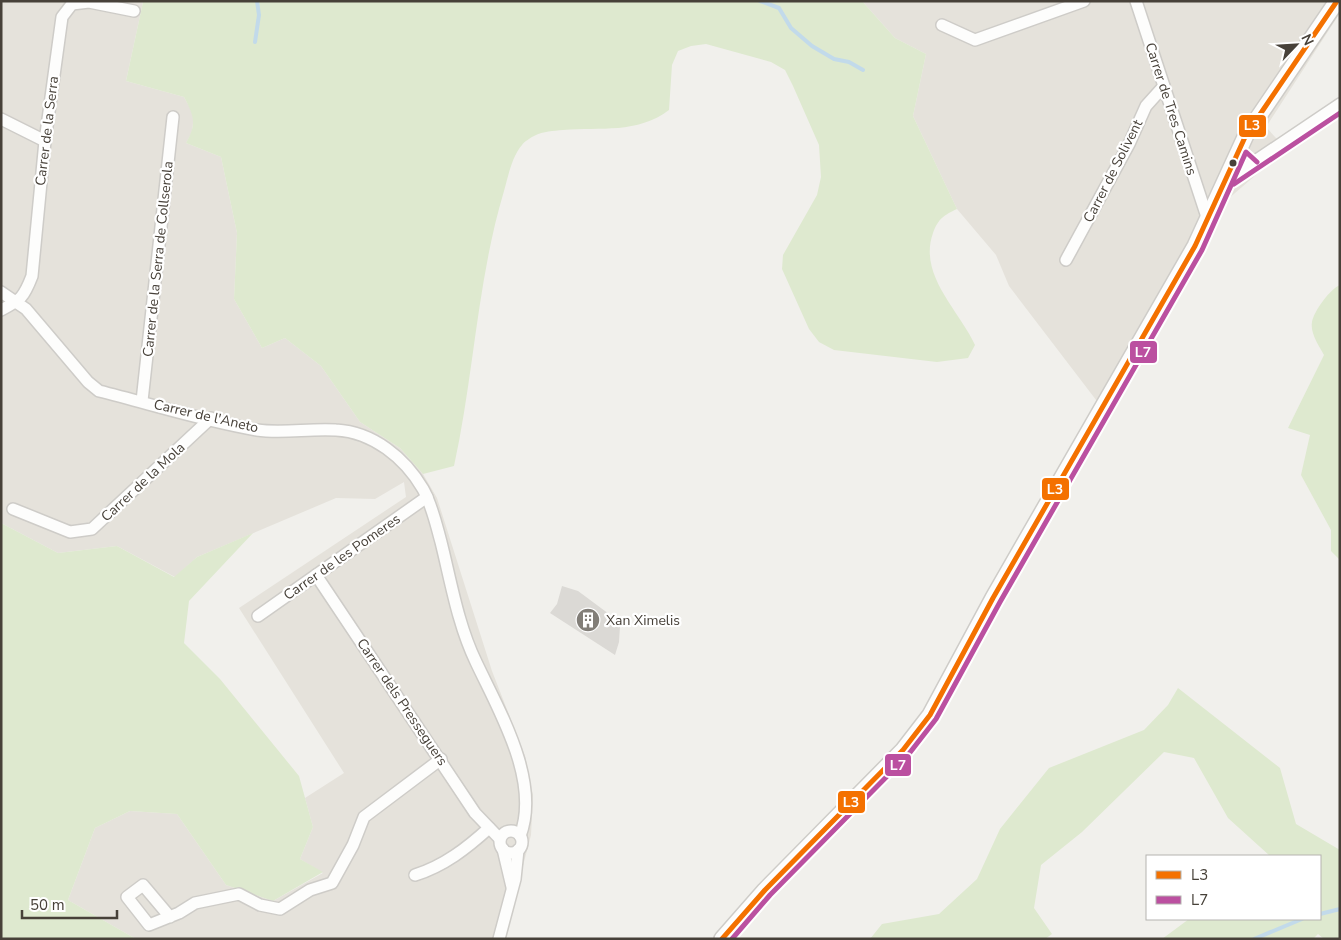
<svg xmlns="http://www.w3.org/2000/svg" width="1341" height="940" font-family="'Nunito Sans',sans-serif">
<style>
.residential{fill:#e5e2db}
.green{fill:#dee9cf}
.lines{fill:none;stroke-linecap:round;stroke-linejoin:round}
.stream{stroke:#c2daea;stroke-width:4}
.building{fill:#dbd9d5}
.minor-casing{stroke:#ceccc8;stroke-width:14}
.tertiary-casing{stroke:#ceccc8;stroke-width:18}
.minor{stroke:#fdfdfc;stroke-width:11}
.tertiary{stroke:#fdfdfc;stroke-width:15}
.bus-1-casing{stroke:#fff;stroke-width:9}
.bus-2-casing{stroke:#fff;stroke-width:9}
.bus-1{stroke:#f47100;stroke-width:5}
.bus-2{stroke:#bb50a0;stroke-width:5}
.bus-dot{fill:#474139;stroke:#fff;stroke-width:2}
.labels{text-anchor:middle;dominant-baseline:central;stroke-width:4.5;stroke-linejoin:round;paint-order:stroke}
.street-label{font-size:14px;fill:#474139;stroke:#fff}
.poi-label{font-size:14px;fill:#474139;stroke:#fff;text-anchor:start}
.line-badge{stroke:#fff;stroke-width:2}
.badge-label{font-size:14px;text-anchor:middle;font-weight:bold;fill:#fff}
</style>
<rect width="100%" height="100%" fill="#f1f0ec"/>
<g class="residential">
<path d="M1,1L143,2L126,81L184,97L194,115L192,132L186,143L221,157L237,233L234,299L262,348L285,338L321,366L360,422L400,448L423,474L437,498L492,671L525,756L533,795L531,835L504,939H136L68,900L95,828L130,811L177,814L226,885L273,901L323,873L300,859L313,827L305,798L344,773L239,608L406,497L404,482L375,499L336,498L197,557L175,577L117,546L58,553L1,523Z"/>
<path d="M862,1H1340V13L1266,127L1286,149L1220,206L1106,413L1009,286L996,255L957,209L913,116L926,54L895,38Z"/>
</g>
<g class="green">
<path d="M141,1H862L895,38L926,54L913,116L957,209C944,215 938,219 933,233C918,275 959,310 975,345L968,358L937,362L834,350L819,342L809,329L782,269L783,255L817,195L821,177L819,145L793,86L785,70L771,62L706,44L691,46L678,51L672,65L669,110C637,134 601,127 563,130C553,131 544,131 534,136C530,138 524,142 522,145C512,156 508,177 504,191C477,281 474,375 454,466L423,474L400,448L360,422L321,366L285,338L262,348L234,299L237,233L221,157L186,143C197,124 194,116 184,97L126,81L143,2Z"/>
<path d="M1340,285V560L1331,551V530L1301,475L1310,435L1288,428L1324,355C1319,346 1310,333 1312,322C1314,311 1330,289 1340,285Z"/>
<path d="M1,523L58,553L117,546L174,577L197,557L253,533L189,601L184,643L220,679L299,776L313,827L300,859L323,872L273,901L226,885L177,814L130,811L95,828L68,900L136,939H1Z"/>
<path d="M1178,688L1280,768L1296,824L1340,850V939H1324L1318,934L1313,939H1162L1189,919H1320V856H1270L1228,818L1194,758L1164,752L1082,832L1041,865L1034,908L1052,934L1045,939H870L882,924L939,914L977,879L1000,829L1049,768L1144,730L1168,705Z"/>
</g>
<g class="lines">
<g class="stream">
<path d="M760,1L779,8L791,28L812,46L834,59L849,62L863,70"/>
<path d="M255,42L259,15L257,1"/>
<path d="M1320,914L1340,909"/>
<path d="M1254,939L1302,919"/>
</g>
</g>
<path class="building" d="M562,586L578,591L609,614L620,626L619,642L615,655L550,613L557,604Z"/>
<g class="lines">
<g class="minor-casing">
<g id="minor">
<path d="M1136,1L1207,217"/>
<path d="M942,25L975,40L1084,1"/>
<path d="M1,119L45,141"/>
<path d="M1224,182L1340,104"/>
<path d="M1066,260L1129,144L1146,106L1164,86"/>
<path d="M1,292L26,309L88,382L99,391C151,404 204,421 257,430C283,434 310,428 336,430C373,432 405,458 423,489C432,505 436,524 441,542C451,582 458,625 476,662C499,711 541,781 520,836"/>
<path d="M1,310C21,300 24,297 32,276L45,141L62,17L72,4L89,2L134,11"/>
<path d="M142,401L173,117"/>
<path d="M13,509L70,532L92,529L211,418"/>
<path d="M316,575L475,813L500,839"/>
<path d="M258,616L427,497"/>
<circle cx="511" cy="842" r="11"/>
<path d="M503,849L512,887"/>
<path d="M415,875C444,866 467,848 489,828"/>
<path d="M170,917L143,885L127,897L149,925L179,913L195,903L239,894L260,905L280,909L310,890L332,883L353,845L364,817L441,759"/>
<path d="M499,939L515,879L518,850"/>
</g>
</g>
<g class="tertiary-casing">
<path id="tertiary" d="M722,939L765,890L903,750L930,715L993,598L1195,246L1246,135L1337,1"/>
</g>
<use href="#minor" class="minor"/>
<use href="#tertiary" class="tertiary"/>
<g class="bus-1-casing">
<path id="bus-1" d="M722,939L765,890L903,750L930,715L993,598L1195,246L1246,135L1337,1"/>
</g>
<g class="bus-2-casing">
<g id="bus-2">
<path d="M1234,184L1340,113"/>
<path d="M732,939L770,895L908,755L936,719L1000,602L1202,250L1246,152L1257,162"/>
</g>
</g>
<use href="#bus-1" class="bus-1"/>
<use href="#bus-2" class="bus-2"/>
</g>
<defs>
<g id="building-disc" transform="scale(1.25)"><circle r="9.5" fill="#827e78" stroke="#fff"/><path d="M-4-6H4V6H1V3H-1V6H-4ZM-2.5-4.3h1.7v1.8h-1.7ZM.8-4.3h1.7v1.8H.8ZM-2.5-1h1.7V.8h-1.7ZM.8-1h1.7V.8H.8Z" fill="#fff"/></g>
</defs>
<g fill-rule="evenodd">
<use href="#building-disc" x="588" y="620"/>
</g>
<circle class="bus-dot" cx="1233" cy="163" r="4.5"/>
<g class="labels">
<g class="street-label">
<text transform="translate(1171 109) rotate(72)">Carrer de Tres Camins</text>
<text transform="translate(47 131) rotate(-83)">Carrer de la Serra</text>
<text transform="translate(1113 171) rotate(-63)">Carrer de Solivent</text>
<text transform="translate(158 259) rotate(-84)">Carrer de la Serra de Collserola</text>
<text transform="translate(206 416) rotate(13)">Carrer de l'Aneto</text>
<text transform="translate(143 482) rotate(-43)">Carrer de la Mola</text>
<text transform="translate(342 557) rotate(-35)">Carrer de les Pomeres</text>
<text transform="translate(402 702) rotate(56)">Carrer dels Presseguers</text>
</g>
<g class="poi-label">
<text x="606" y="620">Xan Ximelis</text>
</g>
</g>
<g class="line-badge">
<rect x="1238" y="114" width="29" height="24" rx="5" fill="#f47100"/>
<rect x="1129" y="340" width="29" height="24" rx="5" fill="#bb50a0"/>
<rect x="1041" y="477" width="29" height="24" rx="5" fill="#f47100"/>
<rect x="884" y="753" width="28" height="24" rx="5" fill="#bb50a0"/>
<rect x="837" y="790" width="29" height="24" rx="5" fill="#f47100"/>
</g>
<g class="badge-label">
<text x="1252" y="130">L3</text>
<text x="1143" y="357">L7</text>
<text x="1055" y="494">L3</text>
<text x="898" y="770">L7</text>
<text x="851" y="807">L3</text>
</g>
<rect width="1341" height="940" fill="none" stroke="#474139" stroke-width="5"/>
<rect x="1146" y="855" width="175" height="65" fill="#ffffff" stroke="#b5b3b0"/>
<rect x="1156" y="871" width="25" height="8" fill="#f47100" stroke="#b5b3b0"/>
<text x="1191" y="880" font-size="15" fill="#474139">L3</text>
<rect x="1156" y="896" width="25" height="8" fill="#bb50a0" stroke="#b5b3b0"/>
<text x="1191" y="905" font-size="15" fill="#474139">L7</text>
<g transform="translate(1296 45) rotate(65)" stroke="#ffffff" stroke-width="4" paint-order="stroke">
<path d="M0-4L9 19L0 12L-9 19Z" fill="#474139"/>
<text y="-8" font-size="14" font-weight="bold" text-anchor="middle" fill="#474139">N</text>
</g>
<path d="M22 910v8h95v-8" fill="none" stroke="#474139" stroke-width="2.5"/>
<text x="30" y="910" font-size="15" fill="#474139" stroke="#ffffff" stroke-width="4" paint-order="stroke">50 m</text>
</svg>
